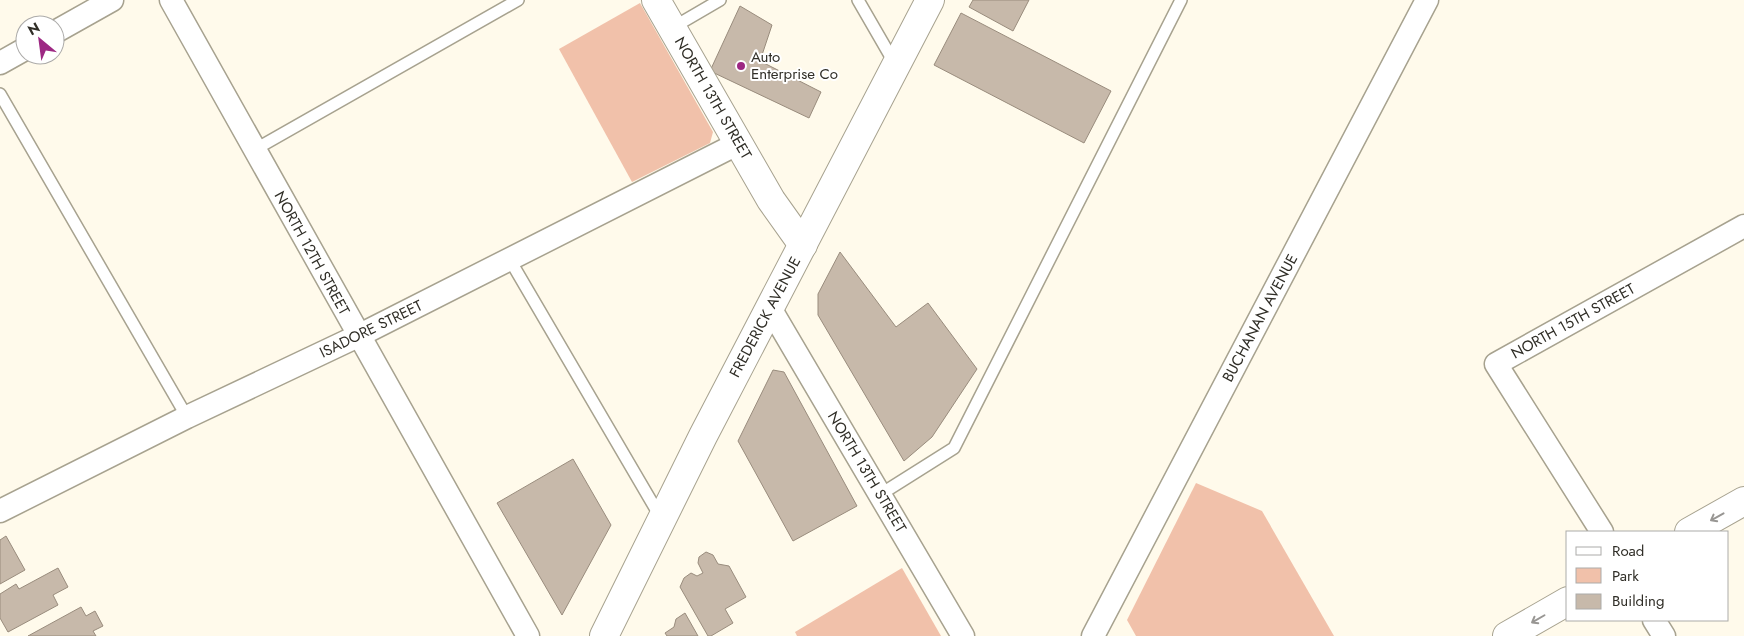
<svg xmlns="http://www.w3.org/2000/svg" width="1744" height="636" font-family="Jost,sans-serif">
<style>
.green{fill:#f1c1aa}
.building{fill:#c7b9aa;stroke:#998c7d}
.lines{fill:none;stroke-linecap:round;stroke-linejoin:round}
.service-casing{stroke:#a7a28f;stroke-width:14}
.minor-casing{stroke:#a7a28f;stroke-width:25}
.tertiary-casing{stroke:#a7a28f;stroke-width:30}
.secondary-casing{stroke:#a7a28f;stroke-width:30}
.primary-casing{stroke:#a7a28f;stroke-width:30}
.service{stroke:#fff;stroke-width:11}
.minor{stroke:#fff;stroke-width:22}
.tertiary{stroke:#fff;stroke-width:28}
.secondary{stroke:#fff;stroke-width:28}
.primary{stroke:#fff;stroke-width:28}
.oneway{stroke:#989693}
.poi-dot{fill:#9d2883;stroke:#fff;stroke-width:2}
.labels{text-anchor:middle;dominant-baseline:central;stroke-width:4;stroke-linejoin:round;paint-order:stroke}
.poi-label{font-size:15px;fill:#302e27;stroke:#fff;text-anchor:start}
.street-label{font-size:15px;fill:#302e27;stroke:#fff}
</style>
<rect width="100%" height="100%" fill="#fffaeb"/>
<g class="green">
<path d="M640,3L713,132L710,143L632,182L559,49Z"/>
<path d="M1196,483L1262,511L1334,636H1136L1127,620Z"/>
<path d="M902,568L941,636H797L795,632Z"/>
</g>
<g class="building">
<path d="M973,0H1029L1013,31L969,7Z"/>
<path d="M740,6L772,25L760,61L821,92L809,118L710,71Z"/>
<path d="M961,13L1111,91L1084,143L934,65Z"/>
<path d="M840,252L896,327L928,303L977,369L932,437L904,461L818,315V294Z"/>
<path d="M773,370L784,372L857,506L793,541L738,441Z"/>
<path d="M573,459L611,525L562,615L497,503Z"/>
<path d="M6,536L25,570L0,584V540Z"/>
<path d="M706,552L713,555L718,564L729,566L746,597L725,609L733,623L711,636H708L680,587L684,578L691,573L697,576L703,573L698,563L699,557Z"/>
<path d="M58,568L68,587L53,595L58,605L8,632L0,618V594L16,584L19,589Z"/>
<path d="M81,607L86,616L95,611L103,626L93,631L96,636H28Z"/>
<path d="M685,613L698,636H667L665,633L674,627L676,619Z"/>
</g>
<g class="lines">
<g class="service-casing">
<g id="service">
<path d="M858,0L895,64"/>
<path d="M672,28L720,0"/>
<path d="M0,94L187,417"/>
<path d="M254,150L518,0"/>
<path d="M510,260L661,518"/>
<path d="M881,494L954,448L1181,0"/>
</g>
</g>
<g class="minor-casing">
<g id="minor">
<path d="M171,0L528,636"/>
<path d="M55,32L112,0"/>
<path d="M0,63L25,49"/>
<path d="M770,308L963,636"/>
<path d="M0,511L187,417L358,336L739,143"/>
<path d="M1602,532L1496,364L1744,226"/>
<path d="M1654,620L1664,636"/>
<path d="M1093,636L1427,0"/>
</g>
</g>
<g class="tertiary-casing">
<path id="tertiary" d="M656,0L771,200L803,245"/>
</g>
<g class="secondary-casing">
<g id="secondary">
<path d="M1689,532L1744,501"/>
<path d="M1507,636L1568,601"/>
</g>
</g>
<g class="primary-casing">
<path id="primary" d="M604,636L703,436L930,0"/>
</g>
<use href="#service" class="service"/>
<use href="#minor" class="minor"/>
<use href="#tertiary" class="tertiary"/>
<use href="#secondary" class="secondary"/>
<use href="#primary" class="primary"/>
</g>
<defs><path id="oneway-shaft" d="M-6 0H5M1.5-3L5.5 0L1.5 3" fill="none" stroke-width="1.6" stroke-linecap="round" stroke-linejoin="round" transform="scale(1.25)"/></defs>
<g class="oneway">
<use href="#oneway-shaft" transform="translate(1717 517) rotate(151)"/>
<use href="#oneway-shaft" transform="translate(1538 619) rotate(150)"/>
</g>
<circle class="poi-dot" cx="741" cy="66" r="5"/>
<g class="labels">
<g class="poi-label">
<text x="751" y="57">Auto<tspan x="751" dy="17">Enterprise Co</tspan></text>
</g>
<g class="street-label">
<text transform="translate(713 98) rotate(60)">NORTH 13TH STREET</text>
<text transform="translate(312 253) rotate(61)">NORTH 12TH STREET</text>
<text transform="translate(765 317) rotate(-62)">FREDERICK AVENUE</text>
<text transform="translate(1260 318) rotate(-62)">BUCHANAN AVENUE</text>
<text transform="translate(1573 321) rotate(-29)">NORTH 15TH STREET</text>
<text transform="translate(371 329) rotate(-26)">ISADORE STREET</text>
<text transform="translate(867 472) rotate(59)">NORTH 13TH STREET</text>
</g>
</g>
<rect x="1566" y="531" width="162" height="90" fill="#ffffff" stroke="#acaba9"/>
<rect x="1576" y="547" width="25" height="8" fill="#ffffff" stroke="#acaba9"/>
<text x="1612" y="556" font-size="15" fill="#302e27">Road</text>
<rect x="1576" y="568" width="25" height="15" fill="#f1c1aa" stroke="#acaba9"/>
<text x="1612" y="581" font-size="15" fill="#302e27">Park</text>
<rect x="1576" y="594" width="25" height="15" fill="#c7b9aa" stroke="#acaba9"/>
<text x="1612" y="606" font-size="15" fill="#302e27">Building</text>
<g transform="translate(40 40) rotate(331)"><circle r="24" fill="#ffffff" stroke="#acaba9"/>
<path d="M0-4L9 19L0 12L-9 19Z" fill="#9d2883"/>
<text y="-8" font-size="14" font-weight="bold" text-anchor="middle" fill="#302e27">N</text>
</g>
</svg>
